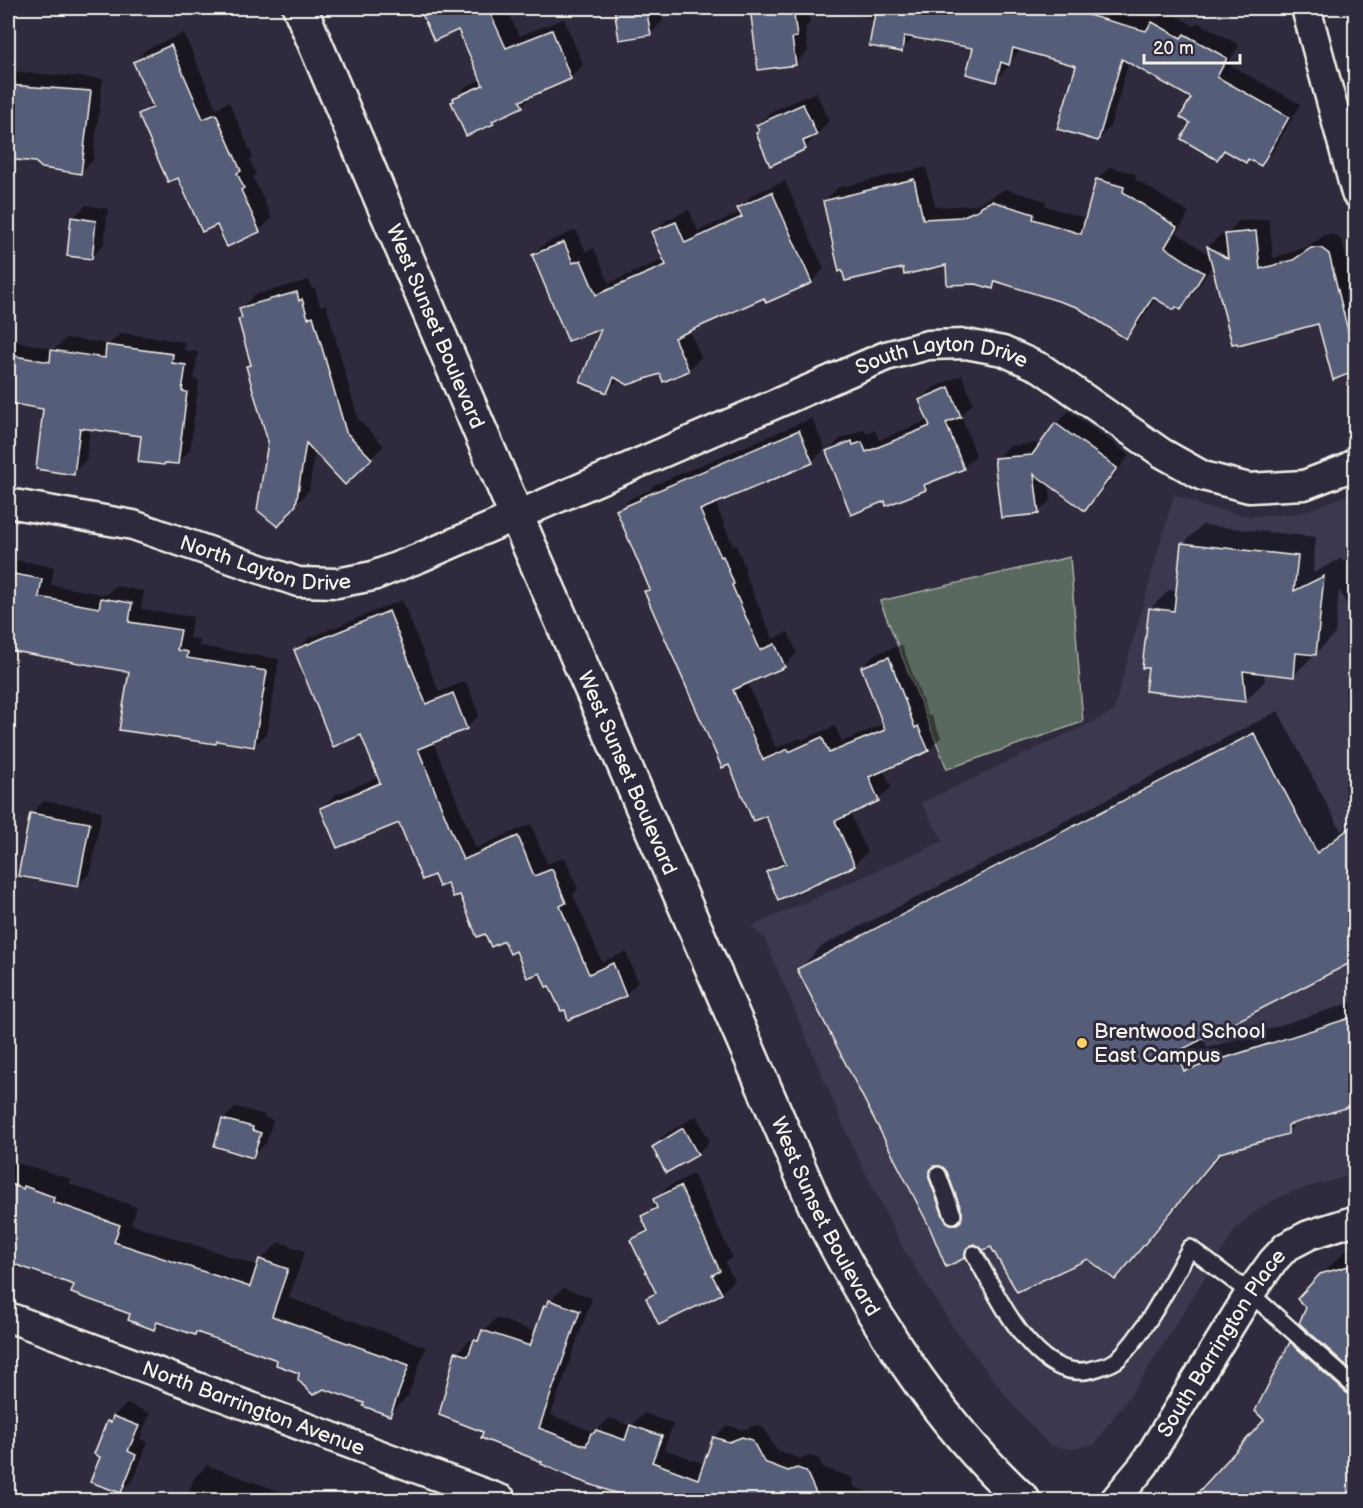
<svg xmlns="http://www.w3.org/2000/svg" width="1363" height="1508" font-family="'Balsamiq Sans',sans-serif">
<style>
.built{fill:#3b394f}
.green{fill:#5a695f;stroke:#a7ada4;stroke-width:1.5}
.shadow{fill:#0007}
.building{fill:#575d78;stroke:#f4f1e8;stroke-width:1.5;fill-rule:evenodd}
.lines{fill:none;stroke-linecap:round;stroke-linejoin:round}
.lane-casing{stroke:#f4f1e8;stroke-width:20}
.street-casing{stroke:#f4f1e8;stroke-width:33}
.secondary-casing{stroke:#f4f1e8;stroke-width:38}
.lane{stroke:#2f2a3d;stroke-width:15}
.street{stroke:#2f2a3d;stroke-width:28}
.secondary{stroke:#2f2a3d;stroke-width:33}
.poi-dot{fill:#ffd166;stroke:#2f2a3d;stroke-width:2}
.labels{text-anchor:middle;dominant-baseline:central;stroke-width:6;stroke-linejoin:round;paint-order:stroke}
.street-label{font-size:21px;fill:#f4f1e8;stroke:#2f2a3d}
.poi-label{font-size:21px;fill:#f4f1e8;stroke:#2f2a3d;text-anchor:start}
</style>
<rect width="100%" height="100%" fill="#2f2a3d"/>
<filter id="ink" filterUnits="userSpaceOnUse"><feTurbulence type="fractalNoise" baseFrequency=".0167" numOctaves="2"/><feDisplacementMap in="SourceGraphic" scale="12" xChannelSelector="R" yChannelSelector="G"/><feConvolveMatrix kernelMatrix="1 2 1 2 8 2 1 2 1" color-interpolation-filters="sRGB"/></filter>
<g filter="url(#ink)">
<path class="built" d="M1355,492V1174L1291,1192L1268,1203L1251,1215L1235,1230L1141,1380L1094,1445L1071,1449L1050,1446L1013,1405L954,1329L905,1252L853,1148L764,938L751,926L943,841L921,803L1113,712L1174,494L1205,507L1250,516L1299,513Z"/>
<path class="green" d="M1070,557L1083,722L947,769L880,601Z"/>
<g class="shadow">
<path d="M420,8H506L519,36L564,19L583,65L571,77L535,93L522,106L467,134L454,99L467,86L482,79L459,28L434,39Z"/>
<path d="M615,8H661L663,21L650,34L620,39Z"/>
<path d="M705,8H1119L1157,18L1166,10L1194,26L1198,22L1239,45L1228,64L1300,104L1273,152L1260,164L1226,149L1217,158L1192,122L1193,97L1129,61L1110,127L1098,139L1077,64L1021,49L1010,61L1008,67L995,80L975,47L914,37L901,51L875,19L814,8L808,14L810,23L805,28L808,51L795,64L752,11L706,16Z"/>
<path d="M184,33L216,108L229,102L253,157L250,160L256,174L253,177L272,218L259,231L217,223L179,176L140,115L152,102L134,62L147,49Z"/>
<path d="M8,71L103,79L93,160L80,173L35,161L8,158Z"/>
<path d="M816,92L829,121L805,148L760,130L758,125L770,112Z"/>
<path d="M926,167L935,207L975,205L1006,189L1046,201L1045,206L1087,219L1097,180L1110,167L1136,174L1135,179L1189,213L1177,233L1211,256L1209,246L1221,234L1227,238V234L1239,221L1269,219L1273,258L1307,247L1325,235H1335L1342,241L1356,301V367L1350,372L1319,322L1213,264L1193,295L1180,308L1156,297L1139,324L1126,337L1077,306L999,281L992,287L947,263L904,266L825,201L837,188Z"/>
<path d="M785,181L824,269L812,282L767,301L765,296L689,330L701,357L688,370L620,378L607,391L604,326L533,255L546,243L576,230L586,252L594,248L609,283L665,259L653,233L666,220L689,210L698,231L741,212L739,208L752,195Z"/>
<path d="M86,205L108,209L104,244L92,257L73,218Z"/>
<path d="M309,280L312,289L315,288L320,306L326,304L358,419L384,446L371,458L315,450L309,490L278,525L269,442L248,367L252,362L240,319L243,316L241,308L254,295Z"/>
<path d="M121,333L185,342L184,350L198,352L194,379L199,380L190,450L177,463L143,435L90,428L86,460L73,473L45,408L8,401V340L55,349L66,338L109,344Z"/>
<path d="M962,375L973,403L961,415L976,455L963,468L934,479L925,488L886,499L827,452L840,439L865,429L866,434L875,430L879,440L929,420L921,400L933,388Z"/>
<path d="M1069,411L1129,455L1098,497L1085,509L1049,483L1051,500L1038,512L996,459L1009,446L1042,443L1056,424Z"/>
<path d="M812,418L825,449L812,461L715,502L733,546L736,545L746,570L744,572L773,639L788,632L797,653L784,666L747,682L776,748L801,738L802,740L835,726L842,742L884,724L862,667L875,654L902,645L928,716L931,715L941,737L928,750L883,769L891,787L878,800L850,813L867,852L854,865L768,873L786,858L766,814L730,763L646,592L650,587L618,511L631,498L650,490L654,485Z"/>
<path d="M1202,525L1316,537L1313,573L1342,558V563L1356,552V622L1339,590L1335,634L1315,654L1313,653V656L1293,676L1264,672L1265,681L1245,701L1150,667V609L1169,590L1178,591L1183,544Z"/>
<path d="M16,560L54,567L51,585L106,595L115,586L144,591L141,609L193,617L189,638L200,640L199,646L279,659L267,733L254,746L130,670L8,649V568Z"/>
<path d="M402,600L439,692L466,681L479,715L467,727L433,742L476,848L531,824L547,864L565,857L578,889L573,894L602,962L626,952L638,982L625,995L565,1008L541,971L505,939L486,932L460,893L448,881L435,873L399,821L322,808L335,795L379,777L361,733L296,651L309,638Z"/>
<path d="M1278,711L1341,831L1356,820V958L1203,1037L1208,1048L1356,1001V1104L1300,1119L1287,1132L1225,1150L1138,1254L1115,1278L1088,1257L977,1244L964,1257L930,1226L799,969L822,946Z"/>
<path d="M44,801L102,811L91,872L78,885L31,814Z"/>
<path d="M236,1107L265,1115L264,1117L273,1120L266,1143L253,1156L223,1120Z"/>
<path d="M696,1116L710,1141L697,1154L666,1171L653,1147L666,1134Z"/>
<path d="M8,1160L71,1179L70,1184L137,1207L131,1224L259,1266L261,1260L279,1242L305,1251L289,1298L426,1347L408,1396L390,1414L301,1372L279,1359L197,1331L161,1321L154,1328L132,1313L76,1284L24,1266L21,1269L8,1264Z"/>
<path d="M693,1174L732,1257L725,1263L734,1280L721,1293L648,1298L656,1290L632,1241L648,1227L643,1217L656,1203L655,1200L668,1187Z"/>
<path d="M1356,1244V1500H1193L1267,1420L1257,1411L1291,1342L1306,1328L1321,1275L1352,1245Z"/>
<path d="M563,1288L592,1298L551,1415L594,1432L610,1418L631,1426L644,1413L673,1424L664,1449L705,1464L714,1438L727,1425L743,1430L756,1425L764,1428L776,1450L801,1459L810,1456L819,1459L822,1467L853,1478L854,1487L875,1495L873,1500H665L656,1497L652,1500H640L594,1485L485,1431L457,1353L470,1340L475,1342L496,1318L536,1332L545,1306Z"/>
<path d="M127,1404L150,1413L140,1439L148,1442L134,1479L121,1492L102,1456L108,1421Z"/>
<path d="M207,1465L303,1500H186L194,1478Z"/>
</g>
<g class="building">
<path d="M419,8H507L491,15L506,48L552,30L571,79L520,101L523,107L492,121L494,124L466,136L451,102L454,101L453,98L483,85L458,30L434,41Z"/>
<path d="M614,8H646L651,35L619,40Z"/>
<path d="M750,8H793L797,37L792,38L796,65L758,70Z"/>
<path d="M876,8H1062L1146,31L1152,22L1181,38L1184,34L1227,58L1217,77L1289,117L1261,166L1248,159L1246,163L1224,150L1217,160L1181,139L1190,123L1180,117L1191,98L1122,59L1098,141L1057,129L1076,66L1013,48L1009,65L1001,62L996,82L966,74L973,48L904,36L902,52L869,46Z"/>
<path d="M171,45L203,119L216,114L241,171L237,173L244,188L241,190L260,232L227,247L217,225L202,232L178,178L168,182L138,114L153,107L133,62Z"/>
<path d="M8,85L91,91L81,174L42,168L35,162L8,159Z"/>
<path d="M803,104L817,135L803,141L806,149L770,166L756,133L759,131L756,125Z"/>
<path d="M914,179L923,219L961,217L980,209L981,206L992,201L1034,214L1033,219L1081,234L1096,179L1124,187L1123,192L1177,227L1165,247L1204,273L1181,310L1176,307L1174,310L1153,297L1126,339L1077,307L995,281L993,289L976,284L947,285L946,265L904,275L903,268L845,281L842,270L839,272L823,201Z"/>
<path d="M772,192L812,283L766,303L764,298L674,338L689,371L663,382L660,374L628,385L614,377L607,393L580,382L601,329L568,341L532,255L564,242L573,263L581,260L596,295L666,265L651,232L676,222L685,243L742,217L737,208Z"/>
<path d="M71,217L96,221L92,259L67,256Z"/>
<path d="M1256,231L1260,269L1293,260L1311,248H1321L1329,254L1355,359V366L1351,373L1333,380L1318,324L1238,345L1237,343L1232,344L1207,246L1228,259L1225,234Z"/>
<path d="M297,292L299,301L302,299L308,318L313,316L346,432L372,459L345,485L306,443L296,505L278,527L257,510L268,442L246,366L251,365L238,319L242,318L239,308Z"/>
<path d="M106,345L173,354L172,363L186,365L182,391L187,392L178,464L165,463L164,465L138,462L141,436L80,428L74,475L36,469L43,409L8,403V355L50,362L51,350L105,358Z"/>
<path d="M949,387L961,417L946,423L964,469L924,485L926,490L886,506L885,501L851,515L826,451L852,441L853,445L862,442L866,452L930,426L919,400Z"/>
<path d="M1055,423L1117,468L1085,511L1034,474L1039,514L1001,518L994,458L1032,455Z"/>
<path d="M799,430L813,463L700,510L721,557L723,556L734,584L732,585L760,650L775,644L785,667L733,690L763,760L788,749L789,752L822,737L829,753L885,730L861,667L889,657L915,728L918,726L929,751L869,777L879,801L835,821L855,866L778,900L766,872L786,863L766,816L753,821L729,765L722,768L644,591L650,590L616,510L640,500V498Z"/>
<path d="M1181,543L1298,556L1294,591L1324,576L1316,655L1296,653L1294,677L1243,671L1246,702L1145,691L1148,668H1142L1149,608L1174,611Z"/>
<path d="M8,573L42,579L39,597L99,608L101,598L132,603L129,622L181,630L177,650L188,652L187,658L267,671L254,747L217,741L216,744L119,730L129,672L8,650Z"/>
<path d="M389,611L426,704L453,693L467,729L418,749L463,860L518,836L534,876L552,869L566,903L560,906L589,974L613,963L626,996L568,1020L565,1010L561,1011L549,986L546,987L540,973L527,978L516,951L510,954L504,941L491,947L485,934L477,937L460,895L453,897L447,883L439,887L434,875L422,880L399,823L337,848L320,808L380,783L361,735L333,747L294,650Z"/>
<path d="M1254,733L1317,853L1356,823V960L1177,1052L1184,1071L1356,1016V1105L1288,1125V1134L1220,1153L1115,1280L1088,1259L1017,1292L991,1247L983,1250L975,1244L966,1249L965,1258L946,1267L929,1226L797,969ZM934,1166H940L947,1172L962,1212L961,1221L957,1224H951L944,1218L929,1178V1173Z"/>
<path d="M30,813L90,823L78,887L18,876Z"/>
<path d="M222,1119L253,1127L252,1130L261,1133L253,1158L214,1146Z"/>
<path d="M683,1128L698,1155L666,1173L652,1147Z"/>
<path d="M8,1183L23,1189L24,1186L54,1197L53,1202L120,1225L114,1242L250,1287L259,1259L288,1269L272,1316L409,1365L390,1416L363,1406L364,1403L324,1389L313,1395L298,1380L299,1373L276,1365L277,1360L196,1332L195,1335L157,1322L154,1330L128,1320L130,1314L71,1293L74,1285L8,1262Z"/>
<path d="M680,1186L720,1271L712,1275L722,1294L659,1325L646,1298L656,1293L630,1240L648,1231L641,1216L657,1208L653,1199Z"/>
<path d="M1356,1264V1374L1299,1323L1306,1308L1297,1299L1320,1274Z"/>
<path d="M549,1300L580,1311L539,1428L586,1446L591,1433H594L596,1430L625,1440L630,1425L662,1436L652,1462L698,1479L713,1437L729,1442L742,1437L752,1440L764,1462L788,1471L797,1468L806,1471L819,1500H635L575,1479L541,1464L542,1462L481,1438L483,1432L439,1415L455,1352L468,1356L474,1340L478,1341L482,1330L530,1346L544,1305L547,1306Z"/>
<path d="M1290,1342L1349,1395L1356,1398V1500H1191L1264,1420L1255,1411Z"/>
<path d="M113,1416L139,1426L128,1451L136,1455L121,1493L90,1482L100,1457L94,1454L107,1421L111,1422Z"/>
</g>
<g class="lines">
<g class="lane-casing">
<g id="lane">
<path d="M938,1175L953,1215"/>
<path d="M974,1254C998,1294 1037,1390 1097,1368C1104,1366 1113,1364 1118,1359C1146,1332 1170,1283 1190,1248L1250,1293L1356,1388"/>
</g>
</g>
<g class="street-casing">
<g id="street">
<path d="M1306,8L1356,193"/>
<path id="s1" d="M8,503L133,525L298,582L337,583L373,576L419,558L886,356L928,345L966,344L1003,351L1041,368L1162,453L1203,476L1249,488L1304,485L1346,469L1356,462"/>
<path id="s2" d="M8,1317L502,1500"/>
<path id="s3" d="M1115,1500L1144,1465L1250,1293L1273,1261L1286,1247L1309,1235L1356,1220"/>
</g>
</g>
<g class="secondary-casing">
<g id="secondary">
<path id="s4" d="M300,8L516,515L815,1205C870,1314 933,1417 1023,1500"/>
</g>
</g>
<use href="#lane" class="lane"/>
<use href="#street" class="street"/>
<use href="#secondary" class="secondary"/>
</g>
</g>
<circle class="poi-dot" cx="1082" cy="1043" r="6"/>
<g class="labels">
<g class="street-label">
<text stroke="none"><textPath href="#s4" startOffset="346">West Sunset Boulevard</textPath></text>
<text stroke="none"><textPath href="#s1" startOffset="992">South Layton Drive</textPath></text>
<text stroke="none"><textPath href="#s1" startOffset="266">North Layton Drive</textPath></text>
<text stroke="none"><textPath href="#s4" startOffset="832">West Sunset Boulevard</textPath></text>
<text stroke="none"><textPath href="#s4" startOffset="1318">West Sunset Boulevard</textPath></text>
<text stroke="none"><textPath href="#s3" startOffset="190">South Barrington Place</textPath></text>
<text stroke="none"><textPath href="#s2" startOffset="262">North Barrington Avenue</textPath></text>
</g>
<g class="poi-label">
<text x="1094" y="1031">Brentwood School<tspan x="1094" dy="24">East Campus</tspan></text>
</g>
</g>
<rect width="1363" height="1508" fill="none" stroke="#2f2a3d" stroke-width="30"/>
<rect x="15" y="15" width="1333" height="1478" fill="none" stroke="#f4f1e8" stroke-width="2" filter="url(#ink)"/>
<path d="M1144 54v9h96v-9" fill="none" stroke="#f4f1e8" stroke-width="3"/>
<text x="1153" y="54" font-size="18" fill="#f4f1e8" stroke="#2f2a3d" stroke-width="4.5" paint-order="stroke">20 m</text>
</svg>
